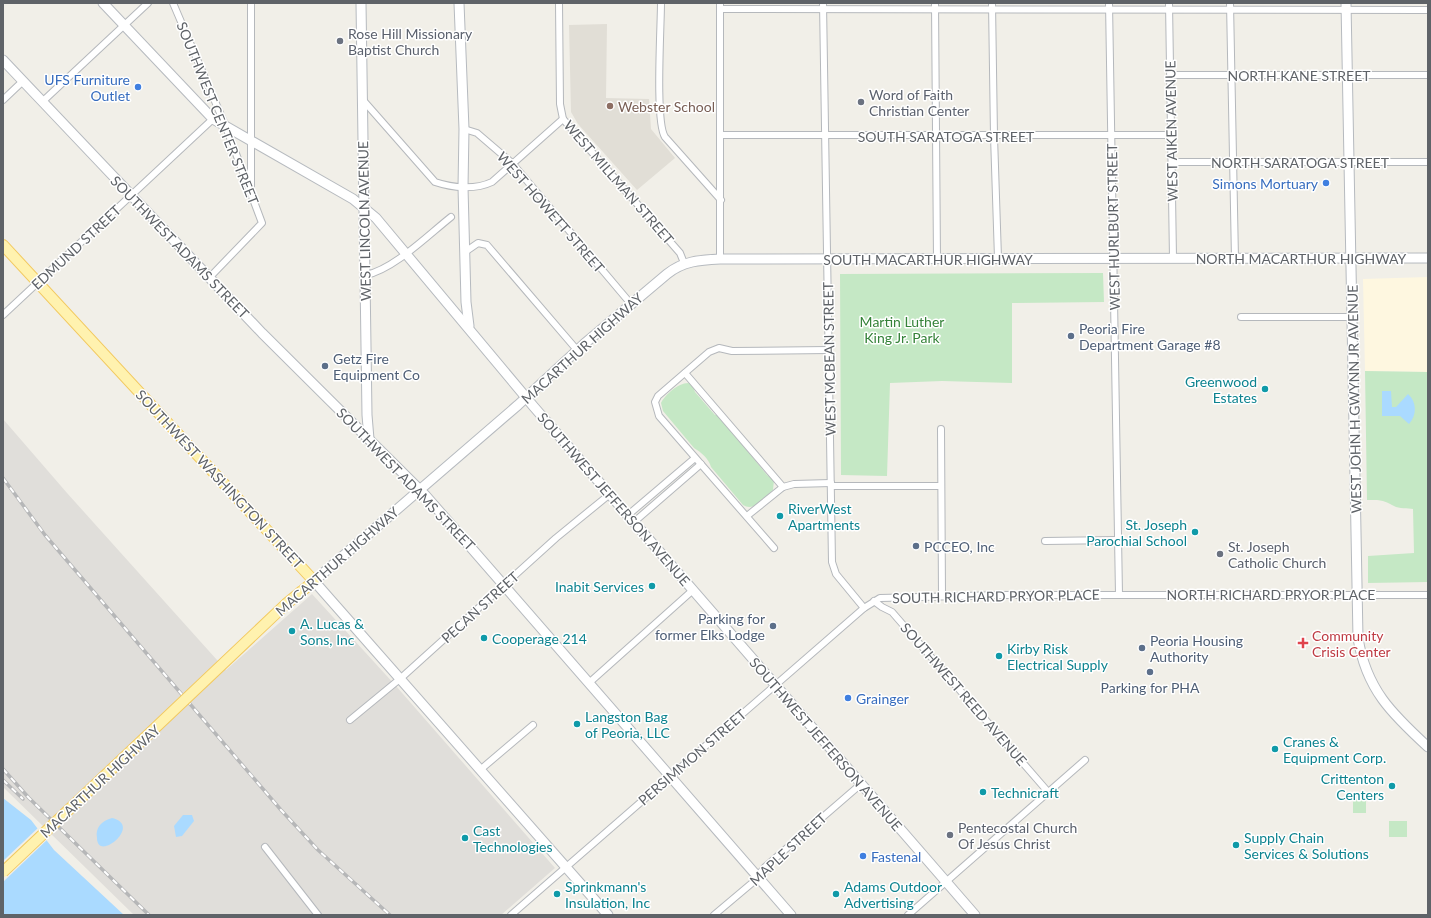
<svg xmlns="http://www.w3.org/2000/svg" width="1431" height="918" font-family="Lato,sans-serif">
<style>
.commercial{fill:#fef7e0}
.industrial{fill:#e0deda}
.education{fill:#e1ded6}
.green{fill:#c5e8c5}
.water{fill:#aadaff}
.pier{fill:#f1efe8}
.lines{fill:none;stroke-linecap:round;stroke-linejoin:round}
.street-casing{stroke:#b5b8bc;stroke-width:8}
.secondary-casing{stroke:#b6babf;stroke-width:11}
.primary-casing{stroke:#f2c960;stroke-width:12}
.street{stroke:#fff;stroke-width:6}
.secondary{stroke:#fff;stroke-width:9}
.primary{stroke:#fff2af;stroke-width:10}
.rail-casing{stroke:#b6b7b8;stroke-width:3.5}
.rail{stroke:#fff;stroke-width:2;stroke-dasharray:6;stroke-linecap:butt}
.primary-bridge-casing{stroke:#f2c960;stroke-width:12;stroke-linecap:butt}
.primary-bridge{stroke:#fff2af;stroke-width:10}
.worship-dot{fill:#6b7280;stroke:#fff;stroke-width:1.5}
.shop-dot{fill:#3f7fe0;stroke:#fff;stroke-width:1.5}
.education-dot{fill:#8d6e63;stroke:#fff;stroke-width:1.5}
.service-dot{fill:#5c6f8a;stroke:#fff;stroke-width:1.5}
.culture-dot{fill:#0f9aa8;stroke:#fff;stroke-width:1.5}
.health-dot{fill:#e0444e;stroke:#fff;stroke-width:1.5}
.labels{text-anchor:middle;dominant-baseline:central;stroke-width:3;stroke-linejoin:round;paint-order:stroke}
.worship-label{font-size:14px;fill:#5b616d;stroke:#fff;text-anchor:start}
.street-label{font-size:14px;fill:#5f6368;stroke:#fff}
.shop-label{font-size:14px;fill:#366cbe;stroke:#fff;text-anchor:end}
.education-label{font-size:14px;fill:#785e54;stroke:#fff;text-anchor:start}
.park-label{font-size:14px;fill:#348238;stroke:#fff}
.service-label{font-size:14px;fill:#4e5e75;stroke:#fff;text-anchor:start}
.culture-label{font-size:14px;fill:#0d838f;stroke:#fff;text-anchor:start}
.health-label{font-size:14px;fill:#be3a42;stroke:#fff;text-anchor:start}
</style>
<rect width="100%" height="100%" fill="#f1efe8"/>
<path class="commercial" d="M1428,277V372L1365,371L1363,279Z"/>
<path class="industrial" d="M3,419L67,493L226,670L312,594L396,686L555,868L501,915H134L3,787Z"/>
<path class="education" d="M607,24L606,98L649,99L651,129L675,158L637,190L578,124L571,112L569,25Z"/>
<g class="green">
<path d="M1103,273L1104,302L1012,303V383L942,381L890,383L887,476L841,475L840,274Z"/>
<path d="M1365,371L1428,372V582L1368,583V556L1414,553L1413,509C1408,508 1399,509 1394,506C1383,500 1381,500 1367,500Z"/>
<path d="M688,383L692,384L695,392L715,415H718L767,475L774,480L773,490C765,498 754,512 743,505L711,467C709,459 701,452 694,448L663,411L661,403C665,395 678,383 688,383Z"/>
<rect x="1353" y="799" width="13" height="14"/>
<rect x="1389" y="821" width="18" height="16"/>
</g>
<g class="water">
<path d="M1382,391H1391L1392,407H1396L1408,394C1417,402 1417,415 1409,424L1400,416H1382Z"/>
<path d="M3,798L31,820L54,850L124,915H3Z"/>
<path d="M183,815H192L194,821L182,836L176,837L174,826Z"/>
<path d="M112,818C138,824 111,850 101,846C98,845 97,841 97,838C95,827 102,821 112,818Z"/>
</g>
<path class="pier" d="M39,827L48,839L3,882V861Z"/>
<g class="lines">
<g class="street-casing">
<g id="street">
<path d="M173,3L226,127L262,223L209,278"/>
<path d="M251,3V191"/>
<path d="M559,3L560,104L563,119L680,253L684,263"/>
<path d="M661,3C661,27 655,122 665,137L721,200"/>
<path d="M720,3V259"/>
<path d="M823,3L832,562L836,574L864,608"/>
<path d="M935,3L937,259"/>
<path d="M992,3L994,136L998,258"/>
<path d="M1109,3L1119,595"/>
<path d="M1169,3L1173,258"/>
<path d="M1230,3L1235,259"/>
<path d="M720,9L1428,10"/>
<path d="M1171,75H1428"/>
<path d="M362,99L435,182C453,188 475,190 492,182L563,119"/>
<path d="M3,100L23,81"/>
<path d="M42,102L148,3"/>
<path d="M464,129L477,133L512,163L631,304"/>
<path d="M721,135H1172"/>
<path d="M1172,162H1428"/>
<path d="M465,252L478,243L487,245L577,350"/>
<path d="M366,275C394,269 427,236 451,217"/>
<path d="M3,315L215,117"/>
<path d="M1241,317H1352"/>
<path d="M685,373L783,487"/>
<path d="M941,429L942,595"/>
<path d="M831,486H941"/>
<path d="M628,515L695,458"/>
<path d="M747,516L783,487L794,484L831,483"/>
<path d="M634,522L701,464"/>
<path d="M1045,541L1118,540"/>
<path d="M774,548L659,416L655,402L658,396L709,352L719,348L732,351L829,350"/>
<path d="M874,601L882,607L892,612L1049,793"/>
<path d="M590,682L693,590"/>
<path d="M350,720L401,678L556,538L610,494"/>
<path d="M480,770L533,725"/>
<path d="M265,847L318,915"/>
<path d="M511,915L864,608L880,598L1002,595H1428"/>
<path d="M714,915L752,883L765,867L861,784"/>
<path d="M908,915L1085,760"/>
</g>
</g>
<g class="secondary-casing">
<g id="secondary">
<path d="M103,3L213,119L353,199L376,218L534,407L975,915"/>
<path d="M361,3L367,415L369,439"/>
<path d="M459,3L464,129L463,187L466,302L469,326"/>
<path d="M1346,3L1358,638C1366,689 1392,714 1428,747"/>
<path d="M3,60L262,333L426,496L791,915"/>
<path d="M608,915L314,581L518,405L584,344L667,274C683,261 700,260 720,259L1428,258"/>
</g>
</g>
<g class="primary-casing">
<path id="primary" d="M3,245L314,581L302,591"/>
</g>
<use href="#street" class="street"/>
<use href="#secondary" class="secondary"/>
<use href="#primary" class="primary"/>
<g class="rail-casing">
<g id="rail">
<path d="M3,478L45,535L281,810L318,850L390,915"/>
<path d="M3,769L29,798L149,915"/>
<path d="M3,780L23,799"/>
</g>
</g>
<use href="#rail" class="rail"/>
<g class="primary-bridge-casing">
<path id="primary-bridge" d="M3,872L286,604L302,591"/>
</g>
<use href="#primary-bridge" class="primary-bridge"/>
</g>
<g class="worship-dot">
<circle cx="340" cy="41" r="4"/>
<circle cx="861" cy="102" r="4"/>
<circle cx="1220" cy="554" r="4"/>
<circle cx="950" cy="835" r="4"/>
</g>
<g class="shop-dot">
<circle cx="138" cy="87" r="4"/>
<circle cx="1326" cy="183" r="4"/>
<circle cx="848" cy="698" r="4"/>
<circle cx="863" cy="856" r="4"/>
</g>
<circle class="education-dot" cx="610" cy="106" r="4"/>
<g class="service-dot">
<circle cx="1071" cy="336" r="4"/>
<circle cx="325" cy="366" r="4"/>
<circle cx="916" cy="546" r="4"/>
<circle cx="773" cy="626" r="4"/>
<circle cx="1142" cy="648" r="4"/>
<circle cx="1150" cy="672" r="4"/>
</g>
<g class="culture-dot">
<circle cx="1265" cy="389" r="4"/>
<circle cx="780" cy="516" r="4"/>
<circle cx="1195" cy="532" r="4"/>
<circle cx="652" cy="586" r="4"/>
<circle cx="292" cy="631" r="4"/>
<circle cx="484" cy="638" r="4"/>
<circle cx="999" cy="656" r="4"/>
<circle cx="577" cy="724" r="4"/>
<circle cx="1275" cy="749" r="4"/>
<circle cx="1392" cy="786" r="4"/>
<circle cx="983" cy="792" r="4"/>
<circle cx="465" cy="838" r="4"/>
<circle cx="1236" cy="845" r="4"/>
<circle cx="557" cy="894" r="4"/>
<circle cx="836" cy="894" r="4"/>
</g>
<path class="health-dot" d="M1301 637h4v4h4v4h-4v4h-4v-4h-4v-4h4z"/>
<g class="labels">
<g class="worship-label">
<text x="348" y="33">Rose Hill Missionary<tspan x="348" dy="16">Baptist Church</tspan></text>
<text x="869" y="94">Word of Faith<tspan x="869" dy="16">Christian Center</tspan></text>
<text x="1228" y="546">St. Joseph<tspan x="1228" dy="16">Catholic Church</tspan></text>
<text x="958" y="827">Pentecostal Church<tspan x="958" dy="16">Of Jesus Christ</tspan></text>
</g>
<g class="street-label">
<text x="1299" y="75">NORTH KANE STREET</text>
<text transform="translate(218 113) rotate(68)">SOUTHWEST CENTER STREET</text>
<text transform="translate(1171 131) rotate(-91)">WEST AIKEN AVENUE</text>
<text x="946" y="136">SOUTH SARATOGA STREET</text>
<text x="1300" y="162">NORTH SARATOGA STREET</text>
<text transform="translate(619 182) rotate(49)">WEST MILLMAN STREET</text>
<text transform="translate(551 212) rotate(49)">WEST HOWETT STREET</text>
<text transform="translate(364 221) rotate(-91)">WEST LINCOLN AVENUE</text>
<text transform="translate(1113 227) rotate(-91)">WEST HURLBURT STREET</text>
<text transform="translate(76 247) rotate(-43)">EDMUND STREET</text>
<text transform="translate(180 247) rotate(46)">SOUTHWEST ADAMS STREET</text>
<text x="1301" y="258">NORTH MACARTHUR HIGHWAY</text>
<text x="928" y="259">SOUTH MACARTHUR HIGHWAY</text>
<text transform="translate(582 348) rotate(-42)">MACARTHUR HIGHWAY</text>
<text transform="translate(829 359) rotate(-91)">WEST MCBEAN STREET</text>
<text transform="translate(1354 399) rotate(-91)">WEST JOHN H GWYNN JR AVENUE</text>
<text transform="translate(220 479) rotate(47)">SOUTHWEST WASHINGTON STREET</text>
<text transform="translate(406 479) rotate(46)">SOUTHWEST ADAMS STREET</text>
<text transform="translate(614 499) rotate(49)">SOUTHWEST JEFFERSON AVENUE</text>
<text transform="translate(337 561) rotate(-41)">MACARTHUR HIGHWAY</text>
<text x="1271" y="594">NORTH RICHARD PRYOR PLACE</text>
<text transform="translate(996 596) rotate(-1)">SOUTH RICHARD PRYOR PLACE</text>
<text transform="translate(480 607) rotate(-42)">PECAN STREET</text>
<text transform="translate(964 694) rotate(49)">SOUTHWEST REED AVENUE</text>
<text transform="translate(826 744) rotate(49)">SOUTHWEST JEFFERSON AVENUE</text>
<text transform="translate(692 757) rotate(-41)">PERSIMMON STREET</text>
<text transform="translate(100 781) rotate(-43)">MACARTHUR HIGHWAY</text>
<text transform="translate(788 849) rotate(-43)">MAPLE STREET</text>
</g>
<g class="shop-label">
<text x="130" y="79">UFS Furniture<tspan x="130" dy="16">Outlet</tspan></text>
<text x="1318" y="183">Simons Mortuary</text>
<text x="856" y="698" text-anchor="start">Grainger</text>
<text x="871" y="856" text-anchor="start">Fastenal</text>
</g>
<g class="education-label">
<text x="618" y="106">Webster School</text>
</g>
<g class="park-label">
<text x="902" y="321">Martin Luther<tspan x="902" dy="16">King Jr. Park</tspan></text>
</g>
<g class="service-label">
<text x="1079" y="328">Peoria Fire<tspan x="1079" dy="16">Department Garage #8</tspan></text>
<text x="333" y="358">Getz Fire<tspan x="333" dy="16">Equipment Co</tspan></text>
<text x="924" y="546">PCCEO, Inc</text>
<text x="765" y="618" text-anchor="end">Parking for<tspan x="765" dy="16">former Elks Lodge</tspan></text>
<text x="1150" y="640">Peoria Housing<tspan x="1150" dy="16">Authority</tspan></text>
<text x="1150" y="687" text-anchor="middle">Parking for PHA</text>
</g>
<g class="culture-label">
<text x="1257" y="381" text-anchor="end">Greenwood<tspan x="1257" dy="16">Estates</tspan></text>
<text x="788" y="508">RiverWest<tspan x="788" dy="16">Apartments</tspan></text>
<text x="1187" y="524" text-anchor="end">St. Joseph<tspan x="1187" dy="16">Parochial School</tspan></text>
<text x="644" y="586" text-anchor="end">Inabit Services</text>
<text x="300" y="623">A. Lucas &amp;<tspan x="300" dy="16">Sons, Inc</tspan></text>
<text x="492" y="638">Cooperage 214</text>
<text x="1007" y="648">Kirby Risk<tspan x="1007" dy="16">Electrical Supply</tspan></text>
<text x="585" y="716">Langston Bag<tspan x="585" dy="16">of Peoria, LLC</tspan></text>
<text x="1283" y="741">Cranes &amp;<tspan x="1283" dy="16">Equipment Corp.</tspan></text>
<text x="1384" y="778" text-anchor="end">Crittenton<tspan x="1384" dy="16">Centers</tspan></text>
<text x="991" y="792">Technicraft</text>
<text x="473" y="830">Cast<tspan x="473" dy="16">Technologies</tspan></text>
<text x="1244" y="837">Supply Chain<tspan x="1244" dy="16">Services &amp; Solutions</tspan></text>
<text x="565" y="886">Sprinkmann's<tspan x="565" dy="16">Insulation, Inc</tspan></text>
<text x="844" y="886">Adams Outdoor<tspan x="844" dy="16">Advertising</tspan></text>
</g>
<g class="health-label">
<text x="1312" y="635">Community<tspan x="1312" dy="16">Crisis Center</tspan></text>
</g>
</g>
<rect width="1431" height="918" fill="none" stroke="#5f6368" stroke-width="8"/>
</svg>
